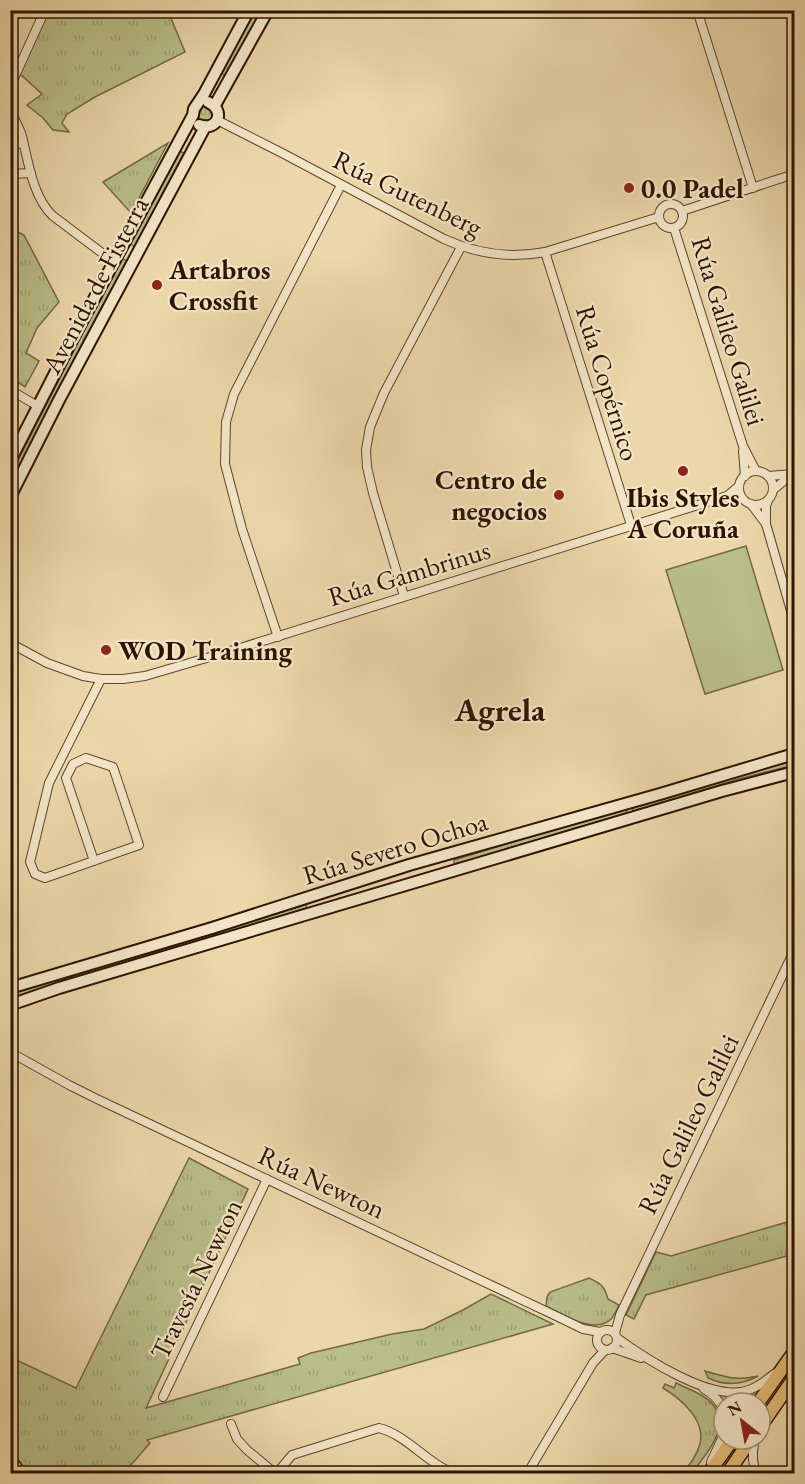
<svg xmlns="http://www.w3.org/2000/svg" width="805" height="1484" font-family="'EB Garamond',serif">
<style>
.grass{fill:url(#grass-tufts);stroke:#736944;stroke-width:1.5}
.garden{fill:#b8be87;stroke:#736944;stroke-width:1.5}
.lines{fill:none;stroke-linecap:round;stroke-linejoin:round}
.minor-casing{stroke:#5d452a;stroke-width:10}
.secondary-casing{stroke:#2e1400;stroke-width:14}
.primary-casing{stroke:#2e1400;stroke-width:15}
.trunk-casing{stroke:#2e1400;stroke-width:15}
.minor{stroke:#f2e5c7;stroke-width:8}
.secondary{stroke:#f2e5c7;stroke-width:10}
.primary{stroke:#e6bc74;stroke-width:12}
.trunk{stroke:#e6bc74;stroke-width:12}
.poi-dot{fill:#8f2418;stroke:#f2e5c7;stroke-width:2}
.labels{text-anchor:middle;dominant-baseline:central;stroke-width:4.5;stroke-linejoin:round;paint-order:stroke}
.poi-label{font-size:27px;font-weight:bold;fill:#2e1400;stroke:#f2e5c7;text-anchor:start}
.street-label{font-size:27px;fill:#2e1400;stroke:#f2e5c7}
.district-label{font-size:33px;font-weight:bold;fill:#2e1400;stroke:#f2e5c7}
</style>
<defs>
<pattern id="grass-tufts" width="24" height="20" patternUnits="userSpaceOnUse" patternTransform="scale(1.5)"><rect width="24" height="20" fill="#b8be87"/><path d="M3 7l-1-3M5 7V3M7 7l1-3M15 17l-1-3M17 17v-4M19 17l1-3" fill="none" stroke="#9ea273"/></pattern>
</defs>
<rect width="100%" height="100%" fill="#ebd7a9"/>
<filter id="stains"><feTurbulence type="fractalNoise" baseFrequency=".00333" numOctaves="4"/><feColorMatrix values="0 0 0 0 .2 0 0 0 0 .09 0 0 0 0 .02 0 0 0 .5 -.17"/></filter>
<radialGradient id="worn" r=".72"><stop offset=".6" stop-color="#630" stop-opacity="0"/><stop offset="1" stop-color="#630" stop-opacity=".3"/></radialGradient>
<g class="grass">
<path d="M48,11H168L185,52L95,97L67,114L62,123L69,132L53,130L43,118L27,105L42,94L20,74Z"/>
<path d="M254,11H262L227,77L221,73Z"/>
<path d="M204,105H207L215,114L211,122L199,121L196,116L201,106Z"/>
<path d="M168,143L131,213L103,182Z"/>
<path d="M179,151L184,153L135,247L129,243Z"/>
<path d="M10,228L24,235L59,302L37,328L26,353L39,361L25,387L11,378Z"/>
<path d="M121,258L127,261L11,488V474Z"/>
<path d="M794,759V765L739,779L633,811L631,806L771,765Z"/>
<path d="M626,808L627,813L466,861L454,864V860Z"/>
<path d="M306,904L307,908L17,996L16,992Z"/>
<path d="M189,1158L248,1189L146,1408L300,1364L298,1358L311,1353L392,1334L424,1329L463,1310L491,1294L553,1324L147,1440L150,1443L124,1473H11V1441L14,1440L10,1436V1357L76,1388Z"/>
<path d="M794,1220V1254L646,1295L634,1319L626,1315L656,1252L671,1256Z"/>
<path d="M589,1278C601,1284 604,1285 608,1299L619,1305C617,1309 615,1314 612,1318C596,1336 562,1314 546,1306L547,1297L550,1292Z"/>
<path d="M794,1360V1368L760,1417V1408Z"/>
<path d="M705,1371C727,1377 735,1381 758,1376C742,1385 725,1386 708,1378Z"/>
<path d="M676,1383C684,1387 693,1390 701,1395C739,1417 710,1449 692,1473H683C690,1464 697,1455 700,1444C706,1420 681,1399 663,1388L665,1384L674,1388Z"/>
<path d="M717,1394L747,1396L754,1394L747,1403H726Z"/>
<path d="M738,1439H745L721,1473L715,1474Z"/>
</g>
<path class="garden" d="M746,546L783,670L705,694L666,570Z"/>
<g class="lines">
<g class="minor-casing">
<g id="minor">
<path d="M697,10L753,188"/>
<path d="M10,87L45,10"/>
<path d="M10,110C14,118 19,127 22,136C28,161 33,198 53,216L114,262"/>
<path d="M217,120L284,154L444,239C477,254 509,259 545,252L659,217"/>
<path d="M10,147L23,142"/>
<path d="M10,174L31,173"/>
<circle cx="671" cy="216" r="12"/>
<path d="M682,211L794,174"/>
<path d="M674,228L743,446L756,471"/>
<path d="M545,252L631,525"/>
<path d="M10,390L38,406"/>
<path d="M743,451L745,476"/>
<circle cx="756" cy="488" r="17"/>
<path d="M768,476L794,474"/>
<path d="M773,490L790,476"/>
<path d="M751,504L766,524L794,621"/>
<path d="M766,524V506L768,500"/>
<path d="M404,596L373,493L367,467L366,450L370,427L384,393L461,247"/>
<path d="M278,637L242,529L225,464L226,422L234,394L341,185"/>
<path d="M10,643L47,663L83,676L101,679H123L145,676L237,649L727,496L739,486"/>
<path d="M94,861L66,778L73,764L86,758L113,767L139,845L45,878L35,874L30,862L49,783L101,679"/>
<path d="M10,1052L69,1085L97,1099L552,1314L583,1329L600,1332"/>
<circle cx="607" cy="1340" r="10"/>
<path d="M615,1333L620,1315L794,951"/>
<path d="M617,1338C646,1359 705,1397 741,1392C754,1390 764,1382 774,1374"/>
<path d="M612,1348L641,1358"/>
<path d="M704,1389C713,1394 720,1401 724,1411"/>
<path d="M163,1397L267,1179"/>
<path d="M231,1424L237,1439L247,1450L276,1474L292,1455L379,1428C407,1435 427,1464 456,1474"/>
<path d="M754,1444C752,1454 752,1464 757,1474"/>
<path d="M711,1462L724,1434"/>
<path d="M527,1474L593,1363L605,1350"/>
</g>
</g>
<g class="secondary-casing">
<g id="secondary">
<path d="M215,105L268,10"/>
<path d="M199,125C218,132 226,110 208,102"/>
<path d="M10,461L72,340L193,115L194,109L204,94L249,10"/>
<path d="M10,497L59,400L205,127"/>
<path d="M10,988L212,928L409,865L660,794L794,754"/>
<path d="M10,1005L59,988L722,791L794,772"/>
</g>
</g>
<g class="primary-casing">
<g id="primary">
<path d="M758,1403L794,1352"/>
<path d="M760,1427L794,1378"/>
<path d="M708,1474L733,1439"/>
<path d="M727,1474L751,1439"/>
</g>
</g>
<g class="trunk-casing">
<path id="trunk" d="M10,1460L20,1474"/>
</g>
<use href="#minor" class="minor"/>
<use href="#secondary" class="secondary"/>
<use href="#primary" class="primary"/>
<use href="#trunk" class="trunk"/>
</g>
<g class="poi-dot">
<circle cx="629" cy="188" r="6"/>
<circle cx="157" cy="285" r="6"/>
<circle cx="683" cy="471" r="6"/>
<circle cx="559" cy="495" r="6"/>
<circle cx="106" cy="650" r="6"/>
</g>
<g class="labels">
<g class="poi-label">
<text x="641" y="188">0.0 Padel</text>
<text x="169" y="269">Artabros<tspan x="169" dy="31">Crossfit</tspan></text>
<text x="547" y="479" text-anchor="end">Centro de<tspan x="547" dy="31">negocios</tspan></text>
<text x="683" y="497" text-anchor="middle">Ibis Styles<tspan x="683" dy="31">A Coruña</tspan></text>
<text x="118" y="650">WOD Training</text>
</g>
<g class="street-label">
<text transform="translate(408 193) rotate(26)">Rúa Gutenberg</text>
<text transform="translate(95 285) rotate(-62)">Avenida de Fisterra</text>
<text transform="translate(729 331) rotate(73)">Rúa Galileo Galilei</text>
<text transform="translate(608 383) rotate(73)">Rúa Copérnico</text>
<text transform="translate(409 573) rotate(-17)">Rúa Gambrinus</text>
<text transform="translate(395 848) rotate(-17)">Rúa Severo Ochoa</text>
<text transform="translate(688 1124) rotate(-64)">Rúa Galileo Galilei</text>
<text transform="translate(322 1182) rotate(25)">Rúa Newton</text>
<text transform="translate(196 1279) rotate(-64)">Travesía Newton</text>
</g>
<g class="district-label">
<text x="500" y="709">Agrela</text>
</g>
</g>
<rect width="805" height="1484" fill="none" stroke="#ebd7a9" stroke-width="36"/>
<rect x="12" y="12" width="781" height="1460" fill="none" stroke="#2e1400" stroke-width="3"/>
<rect x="18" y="18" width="769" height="1448" fill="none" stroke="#2e1400" stroke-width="1.5"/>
<g transform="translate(742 1421) rotate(329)"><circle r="28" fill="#f2e5c7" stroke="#a49177" stroke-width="1.5"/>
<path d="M0-4.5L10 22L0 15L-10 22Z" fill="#8f2418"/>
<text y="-9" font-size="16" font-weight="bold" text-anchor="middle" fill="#2e1400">N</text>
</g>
<rect width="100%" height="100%" filter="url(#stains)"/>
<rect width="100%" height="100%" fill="url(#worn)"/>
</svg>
